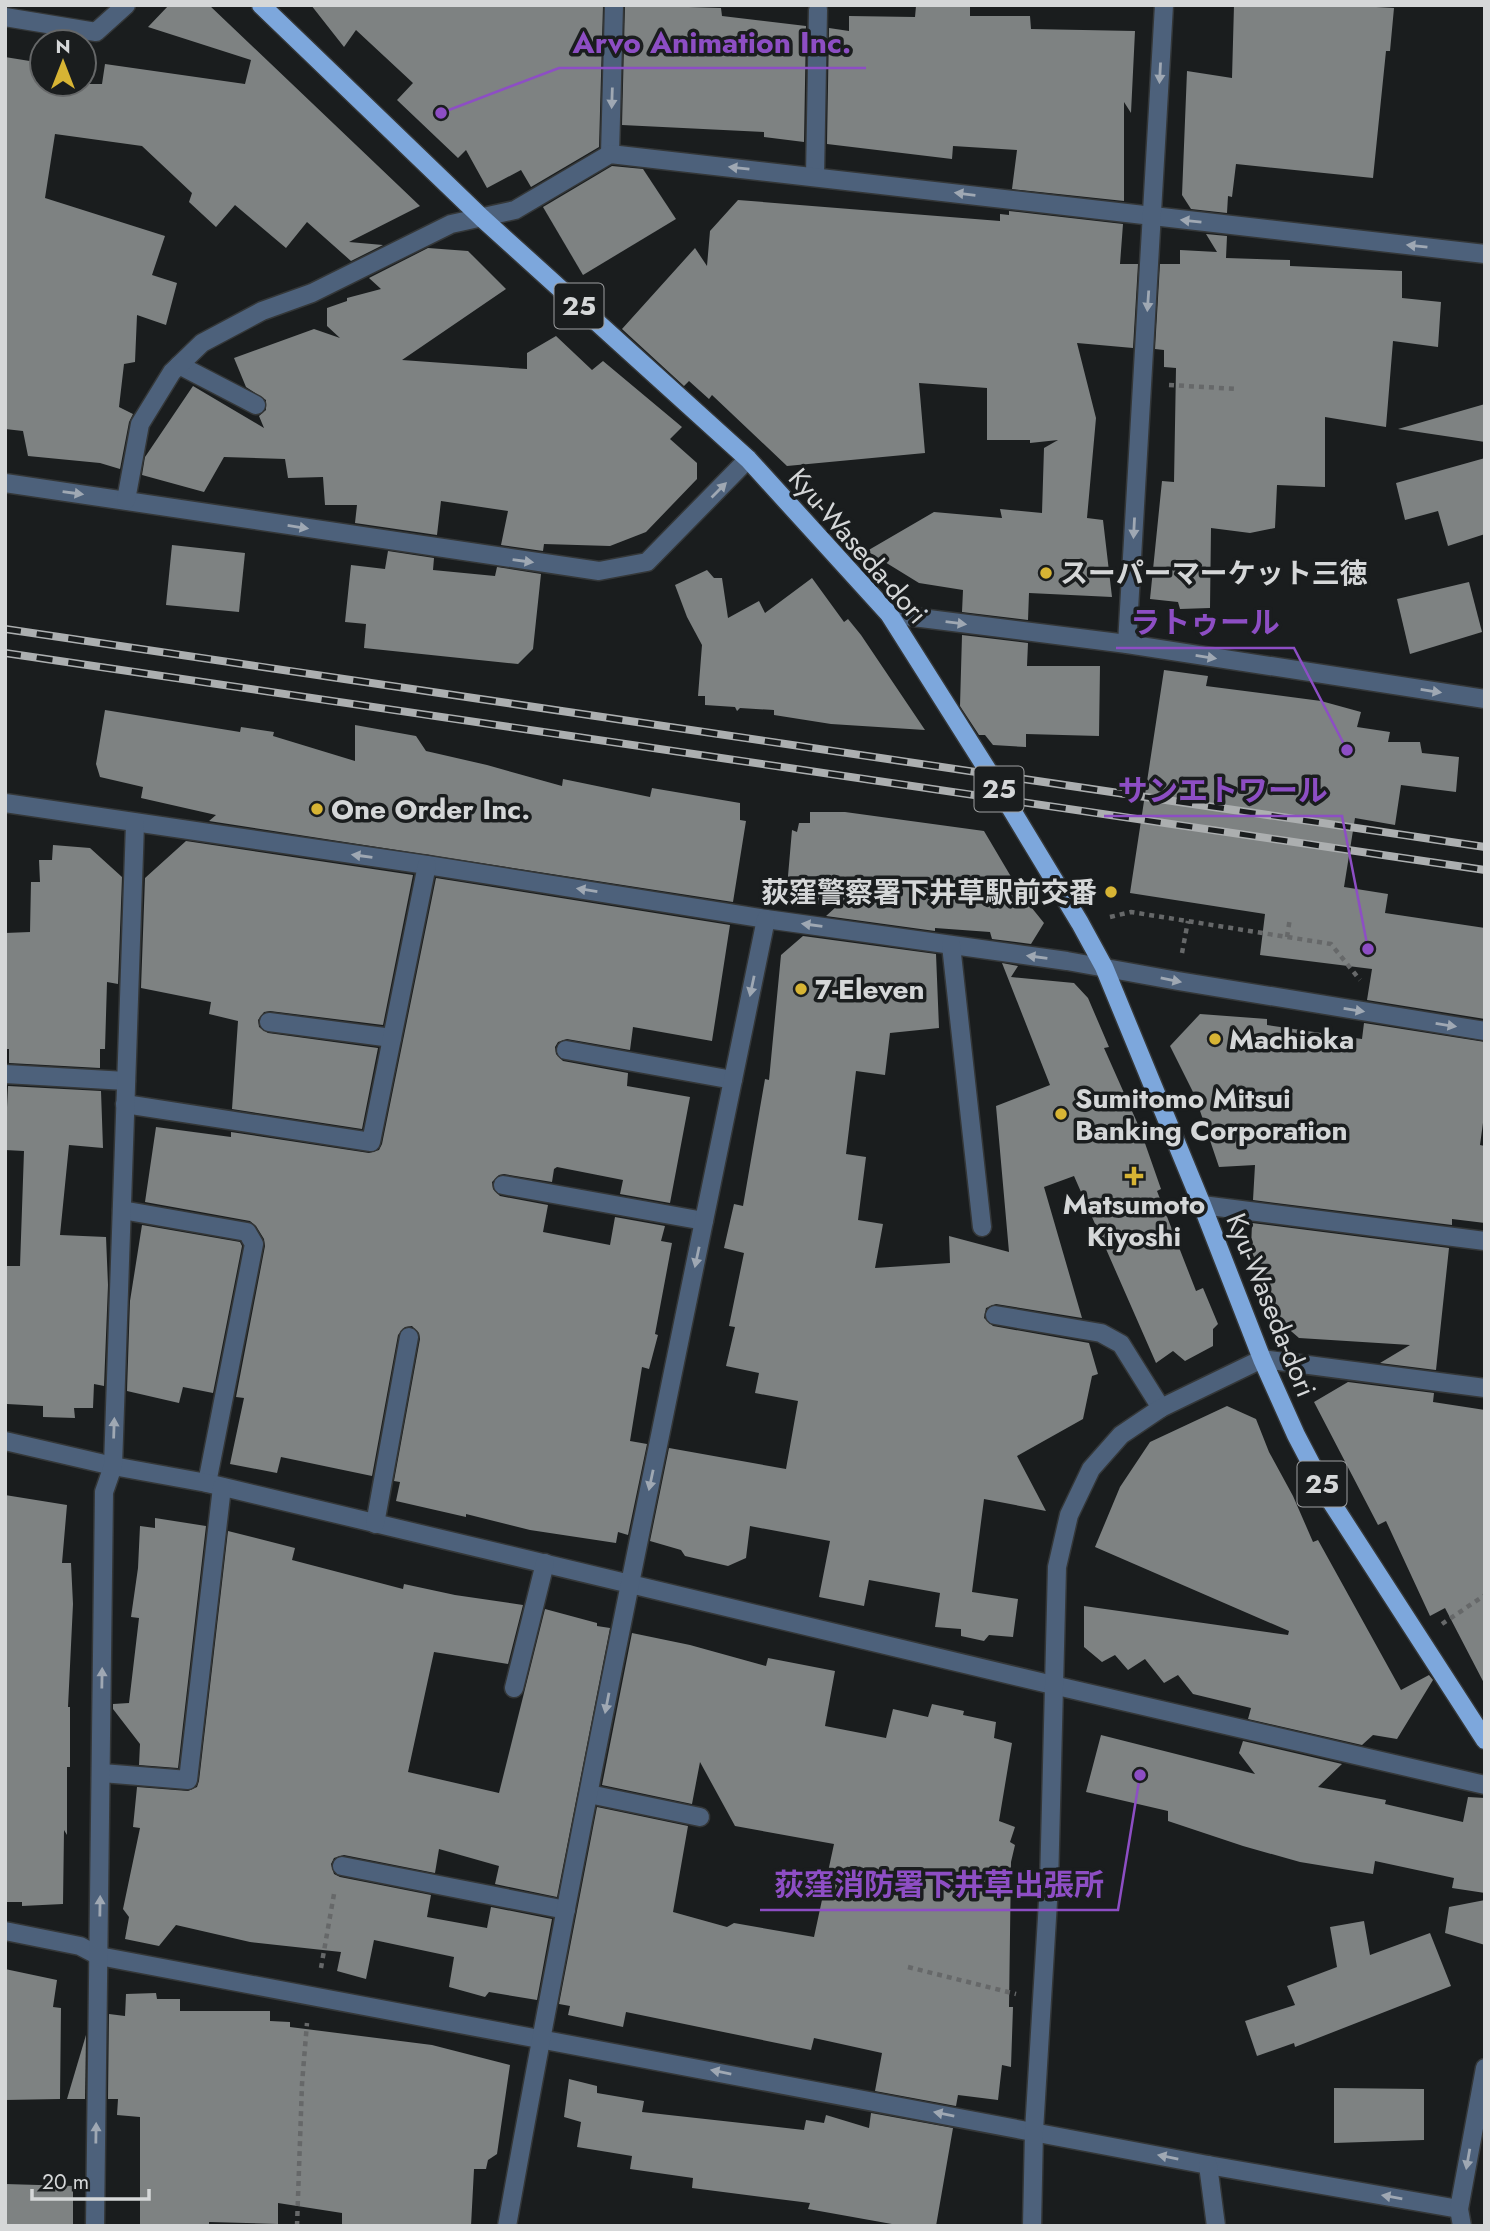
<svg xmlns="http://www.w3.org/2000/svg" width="1490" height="2231" font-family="Jost,'Noto Sans JP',sans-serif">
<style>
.building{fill:#7e8282}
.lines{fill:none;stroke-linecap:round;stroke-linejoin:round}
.minor-casing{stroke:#343738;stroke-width:21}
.major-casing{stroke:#343738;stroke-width:21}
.path{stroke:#666869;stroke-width:4.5;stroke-dasharray:5 5;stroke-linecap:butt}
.minor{stroke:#4d617b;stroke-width:18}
.major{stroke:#7da7dc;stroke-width:18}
.rail-casing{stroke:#acafb0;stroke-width:8}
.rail{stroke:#1a1d1e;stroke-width:5;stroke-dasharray:16;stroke-linecap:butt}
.oneway{fill:#9fa8b3}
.poi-dot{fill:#d7b434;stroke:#1a1d1e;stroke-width:2.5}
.labels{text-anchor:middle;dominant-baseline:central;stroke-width:7;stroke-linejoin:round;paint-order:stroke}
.shield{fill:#1a1d1e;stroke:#9d9fa0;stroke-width:2}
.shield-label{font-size:26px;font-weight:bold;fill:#d5d7d8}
.street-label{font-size:28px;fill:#d5d7d8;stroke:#1a1d1e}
.poi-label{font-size:28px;font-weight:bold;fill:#d5d7d8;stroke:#1a1d1e;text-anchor:start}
.leader{fill:none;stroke:#8d4ec4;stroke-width:2.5}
.callout-dot{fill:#8d4ec4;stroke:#1a1d1e;stroke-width:2.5}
.callout-label{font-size:30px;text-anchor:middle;font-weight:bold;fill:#8d4ec4;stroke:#1a1d1e;stroke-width:7;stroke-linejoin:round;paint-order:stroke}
</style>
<rect width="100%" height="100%" fill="#1a1d1e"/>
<g class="building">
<path d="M169,5H209L420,206L349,242L383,245L351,261L307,222L286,248L235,205L216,227L189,202L192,193L142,146L55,134L45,198L165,236L152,275L177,283L166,325L137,315L135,362L124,364L119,407L133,414L129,422L120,469L100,463L28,456L23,431L5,429V57L42,63V84H102L105,64L245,84L251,60L148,27Z"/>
<path d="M311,5H603L599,147L531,187L521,170L487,188L466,150L458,158L397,100L413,83L356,30L344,47Z"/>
<path d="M625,5L721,8L722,16L806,26L804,142L764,137V132L622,125Z"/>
<path d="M970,5V16H1030L1031,29L1135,31L1131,113L1124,102V201L1012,189L1017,150L953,146L952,159L827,144L829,28L849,31V16L915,17L916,6Z"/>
<path d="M1234,5H1341L1394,8L1390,51H1386L1373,178L1236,164L1232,197L1228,196L1227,213L1191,209L1182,195L1187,71L1232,78Z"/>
<path d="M612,166L643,169L676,219L583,275L543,207Z"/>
<path d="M738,200L1000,221V214L1009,215V211L1123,224L1120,264H1138L1133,348L1077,343L1096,418L1087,518L1103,520L1112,597L1029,593L1028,620L962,612L963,590L919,583L867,551L934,512L1002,518L1000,509L1042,513L1044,448L1058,440L1030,443V440H987V388L919,383L925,453L787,466L712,395L709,399L689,381L684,386L622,329L695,248L707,266L710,231Z"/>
<path d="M1206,234L1227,236L1226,258L1290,260V266L1402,271V298L1441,302L1438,347L1393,341L1386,427L1325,417V487L1277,485L1275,528L1250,533L1211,528L1210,608L1180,609L1178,602L1150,599L1162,481L1174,482L1176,368L1164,367V350L1155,349L1160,264H1180V250L1217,252Z"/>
<path d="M428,248L468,251L506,289L402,360L527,369V353L556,336L592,370L603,361L682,427L670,439L697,463V479L646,532L610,546L544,544L543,551L501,545L508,511L441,501L437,535L355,523L357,505H325L323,477L288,478L285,459L224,457L204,492L142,475L145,457L193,386L264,428L259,416L266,410V400L246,387L234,358L314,329L340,338L327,326V308L347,301V298L381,289L369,278Z"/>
<path d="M1485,404V442L1398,429Z"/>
<path d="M1485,458V534L1448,546L1438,511L1405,520L1396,483Z"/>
<path d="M172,545L245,553L239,612L166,605Z"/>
<path d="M388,551L434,558L433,570L495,576L497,567L541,574L533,649L518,664L364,648L366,624L345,622L351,565L385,569Z"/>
<path d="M707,570L714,578H722L728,618L759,601L765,613L812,578L844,622L848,619L861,635L925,730L831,724L774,715V710L740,708L737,711L735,707L705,705V696H698L702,645L687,617L675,585Z"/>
<path d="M1469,582L1482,632L1410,654L1397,599Z"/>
<path d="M962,635L1028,643L1027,666H1100L1099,736L1026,734V747L993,745L985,735H979L960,706Z"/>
<path d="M1164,670L1208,676L1206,686L1321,701L1361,712L1357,727L1390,732L1388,742H1420L1422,753L1459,757L1456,792L1401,785L1395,825L1355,818L1344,887L1388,894L1385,913L1485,928V1019L1367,1000L1372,969L1260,955L1265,914L1130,893Z"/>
<path d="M105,710L240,732L241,727L274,732L273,736L355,761V725L416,736L426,751L487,765L562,786L563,779L650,797L652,788L740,803V820L746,821L733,902L209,821L216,815L141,798L143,787L100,777L96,764Z"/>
<path d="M810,812H845L984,831L1023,897L1044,923L1031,944L992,939L990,932L935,928V931L826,916L836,907L786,899L792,830L797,832L799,823H810Z"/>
<path d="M186,841L413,875L383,1025L270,1011L264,1012L258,1020L259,1027L268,1033L378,1048L362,1129L232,1109L238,1021L209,1014L211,1002L141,988L145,878Z"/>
<path d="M53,845L90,848L122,877L118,984L107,982L105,1049H100V1068L9,1063V1049H5V933L30,932L31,882H40L39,860H52Z"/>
<path d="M436,878L730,925L712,1041L633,1027L630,1050L567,1039L558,1042L555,1047L556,1054L563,1061L628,1073L627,1086L690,1097L670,1203L620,1194L623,1180L557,1167L554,1169L552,1182L504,1174L499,1175L492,1182L493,1189L500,1196L548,1205L543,1232L610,1245L615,1217L665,1226L661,1241L672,1243L655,1334L658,1335L649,1369L642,1367L630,1441L647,1444L628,1535L618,1532L616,1543L530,1530L466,1514V1517L396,1501L400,1482L394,1481L420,1339L419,1333L412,1326L405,1327L398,1335L372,1476L281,1457L277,1473L230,1464L244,1398L236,1397L265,1246L264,1239L256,1226L250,1221L145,1202L156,1127L231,1137V1132L369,1153L379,1150L382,1144Z"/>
<path d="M803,936L936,954L939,1028L890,1033L885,1075L856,1071L846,1154L866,1157L858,1220L883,1224L875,1268L950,1263L949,1236L1009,1252L996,1106L1050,1085L1002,963L1018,966L1011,977L1074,983L1088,998L1109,1047L1104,1048L1140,1129L1161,1189L1157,1191L1196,1291L1203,1288L1218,1324L1213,1329V1346L1185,1361L1173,1351L1156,1363L1074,1176L1044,1187L1082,1318L996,1304L986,1308L984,1318L993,1326L1089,1343L1098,1374L1092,1376L1083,1419L1017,1456L1046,1511L984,1499L972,1592L1018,1599L1013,1637L989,1635L984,1641L961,1636V1629L935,1627L940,1593L869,1580L864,1606L819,1597L830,1541L750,1526L746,1558L728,1566L685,1556L681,1550L650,1541L669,1448L786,1469L798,1401L755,1393L759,1373L726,1366L735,1327L729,1326L744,1253L724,1248L734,1204L743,1206L765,1079L769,1080L781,955Z"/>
<path d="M1200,1014L1267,1019V1025L1362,1039L1364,1023L1485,1042V1108L1480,1145L1485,1146V1223L1452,1219V1225L1253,1200L1255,1165L1219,1167L1195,1096L1170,1046Z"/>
<path d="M8,1086L101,1091L103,1148L69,1145L60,1235L106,1237L108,1285L104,1386L94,1384L93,1408H74L75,1418L43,1417V1406L7,1404L5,1266H20L24,1151L5,1150Z"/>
<path d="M1252,1223L1449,1248L1436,1370L1380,1363L1410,1345L1299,1338L1284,1325L1264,1285L1251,1249Z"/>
<path d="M142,1225L240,1242L242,1246L213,1393L183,1387L179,1403L127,1391L130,1301Z"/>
<path d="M1348,1382L1434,1393L1433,1402L1485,1410V1685L1445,1608L1430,1616L1386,1521L1378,1525L1314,1402Z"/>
<path d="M1227,1406L1256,1419L1269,1452L1293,1496L1313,1542L1318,1540L1401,1690L1429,1675L1433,1680L1397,1739L1373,1735L1362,1745L1248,1719L1251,1708L1193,1694L1178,1675L1164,1683L1145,1659L1128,1670L1115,1655L1102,1662L1084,1647V1606L1288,1635L1289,1631L1095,1547L1120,1487L1150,1442Z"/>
<path d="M5,1495L67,1505L62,1563H71L73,1604L68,1707H70V1767H67V1835L64,1830L63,1904L22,1906V1902H5Z"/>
<path d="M155,1518L206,1526L178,1768L139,1765L140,1744L113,1709V1704L129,1703L139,1618L131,1617L138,1568L140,1526L155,1528Z"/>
<path d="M228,1531L295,1548L292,1560L403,1589L404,1584L455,1595L523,1605L508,1664L434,1652L408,1772L499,1793L545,1609L597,1623V1626L610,1628L557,1897L495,1884L499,1866L439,1849L435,1873L344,1855L334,1858L331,1864L334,1874L340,1877L431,1895L427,1917L487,1928L491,1907L552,1919L537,2000L489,1992L485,1997L449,1987L454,1957L374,1940L366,1979L337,1971L341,1952L250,1942L176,1925L159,1946L125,1939L129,1917L123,1909L140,1828L133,1827L137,1787L188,1791L197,1787L199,1781Z"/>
<path d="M632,1633L690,1645L766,1666L768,1658L835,1671L825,1726L886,1738L893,1709L928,1717L932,1704L964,1711L963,1715L996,1722L994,1738L1012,1743L999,1821L1015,1827L1010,1842L1015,1845L1011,1862L1009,2007H1013L1011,2067L1002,2065L998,2100L958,2095L956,2106L875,2091L882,2053L814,2038L811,2050L626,2012L623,2027L568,2015L570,2006L559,2004L597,1807L688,1826L673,1912L727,1927L734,1923L814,1937L834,1844L735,1826L700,1762L692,1804L602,1785Z"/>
<path d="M1101,1735L1255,1774L1239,1753L1243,1741L1342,1764L1318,1787L1386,1800L1385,1804L1463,1822L1468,1797L1485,1798V1893L1452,1888L1454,1878L1375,1861L1373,1874L1300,1862L1243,1846L1168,1821V1811L1086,1792Z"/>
<path d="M1485,1900V1945L1445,1933L1449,1907Z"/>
<path d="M1364,1921L1370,1955L1430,1933L1451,1986L1295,2047L1294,2043L1257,2056L1245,2021L1295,2005L1287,1986L1337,1967L1330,1927Z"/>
<path d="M5,1969L57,1980L53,2007L61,2008L60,2099L5,2100Z"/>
<path d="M156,1993L157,1999H180V2011H270V2021L290,2022V2027L432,2045L510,2065L497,2154L488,2160L486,2169H474L471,2226H342V2213L278,2203V2224L209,2222V2226H140V2117L117,2115L118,2099H108L109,2014L125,2016L126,1994Z"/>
<path d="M86,2035L85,2099H67Z"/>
<path d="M569,2079L597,2086V2093L644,2101L642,2112L804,2130L806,2120L824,2123L826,2115L869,2128L871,2113L953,2128L936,2226H903L808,2209L810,2203L692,2188L693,2178L630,2169L632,2156L577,2147L581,2122L564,2117Z"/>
<path d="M1334,2088L1424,2089V2140L1334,2143Z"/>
<path d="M5,2184L73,2186V2226H5Z"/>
</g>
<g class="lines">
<g class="minor-casing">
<g id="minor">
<path d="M5,17L96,32L126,5"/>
<path d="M610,154L614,5"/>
<path d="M815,176L818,10"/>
<path d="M179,365L256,405"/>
<path d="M5,483L599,571L647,562L748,459"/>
<path d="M126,500L140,424L172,372L202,343L262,311L312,293L451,224L515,210L610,154L1485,254"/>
<path d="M889,614L1127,644L1485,699"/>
<path d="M1127,644L1164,5"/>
<path d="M5,803L427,865L766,919L1067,961L1178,981L1485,1031"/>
<path d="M951,945L982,1227"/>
<path d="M269,1022L392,1038"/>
<path d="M566,1050L733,1080"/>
<path d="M5,1074L126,1081"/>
<path d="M125,1104L371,1142L427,865"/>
<path d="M503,1185L704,1221"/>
<path d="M1202,1205L1485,1241"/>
<path d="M122,1210L247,1232L254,1244L207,1483"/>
<path d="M995,1315L1101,1333L1121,1344L1161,1408"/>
<path d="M5,1441L113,1466L207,1483L1053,1685L1485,1785"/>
<path d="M375,1524L409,1337"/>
<path d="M514,1688L545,1563"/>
<path d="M102,1773L188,1780L222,1487"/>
<path d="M589,1794L700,1817"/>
<path d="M342,1866L566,1910"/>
<path d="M5,1931L80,1946L99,1956L1208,2165L1459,2209"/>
<path d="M1208,2165L1216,2226"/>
<path d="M95,2226L104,1492L113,1466L135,824"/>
<path d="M507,2226C585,1789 677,1354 766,919"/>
<path d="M1032,2226L1034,2131L1049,1885L1057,1567L1069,1515L1091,1469L1121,1435L1161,1408L1262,1359L1485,1388"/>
<path d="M1462,2226L1459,2209L1485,2068"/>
</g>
</g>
<g class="major-casing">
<path id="major" d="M261,5L482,218L748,459L889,614L990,774L1080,923L1104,967L1202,1205L1262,1359L1296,1435L1330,1500L1485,1740"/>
</g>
<g class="path">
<path d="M1169,385L1238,389"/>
<path d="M1110,917L1131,912L1331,944L1360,980"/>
<path d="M1287,937L1290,918"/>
<path d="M1182,953L1188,921"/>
<path d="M1442,1624L1485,1595"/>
<path d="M908,1967L1016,1994"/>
<path d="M321,1968L334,1894"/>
<path d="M297,2226L302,2084L307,2023"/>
</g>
<use href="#minor" class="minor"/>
<use href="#major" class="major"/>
<g class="rail-casing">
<g id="rail">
<path d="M5,629L1485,847"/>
<path d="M5,653L1485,870"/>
</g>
</g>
<use href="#rail" class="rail"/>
</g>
<defs><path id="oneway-solid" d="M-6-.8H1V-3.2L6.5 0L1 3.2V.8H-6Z" transform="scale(1.75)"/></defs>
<g class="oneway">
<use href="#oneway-solid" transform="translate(1160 73) rotate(93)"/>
<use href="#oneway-solid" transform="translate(612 98) rotate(92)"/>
<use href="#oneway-solid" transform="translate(739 168) rotate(-174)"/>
<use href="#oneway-solid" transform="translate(965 194) rotate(-173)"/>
<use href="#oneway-solid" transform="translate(1191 221) rotate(-174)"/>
<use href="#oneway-solid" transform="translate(1417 246) rotate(-174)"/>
<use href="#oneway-solid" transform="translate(1148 301) rotate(94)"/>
<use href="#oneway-solid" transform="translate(719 490) rotate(-45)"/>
<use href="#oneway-solid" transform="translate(73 493) rotate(8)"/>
<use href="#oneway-solid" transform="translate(298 527) rotate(9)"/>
<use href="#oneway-solid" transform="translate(1134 528) rotate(93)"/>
<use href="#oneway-solid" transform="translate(523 561) rotate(8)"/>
<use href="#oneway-solid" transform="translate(956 623) rotate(7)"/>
<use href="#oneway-solid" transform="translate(1206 657) rotate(9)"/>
<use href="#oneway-solid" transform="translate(1431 691) rotate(9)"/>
<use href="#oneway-solid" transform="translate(362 856) rotate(-172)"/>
<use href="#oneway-solid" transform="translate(587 890) rotate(-171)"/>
<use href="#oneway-solid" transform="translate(812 925) rotate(-172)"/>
<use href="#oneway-solid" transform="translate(1037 957) rotate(-172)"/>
<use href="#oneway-solid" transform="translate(1171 980) rotate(11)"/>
<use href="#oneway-solid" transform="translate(752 986) rotate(102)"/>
<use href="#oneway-solid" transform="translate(1354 1010) rotate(9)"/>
<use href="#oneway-solid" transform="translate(1446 1025) rotate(9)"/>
<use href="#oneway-solid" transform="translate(697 1257) rotate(102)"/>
<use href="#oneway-solid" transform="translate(114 1428) rotate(-88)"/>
<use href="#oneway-solid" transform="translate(651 1480) rotate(102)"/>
<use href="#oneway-solid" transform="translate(102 1678) rotate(-89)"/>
<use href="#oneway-solid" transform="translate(607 1703) rotate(101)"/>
<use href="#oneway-solid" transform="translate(100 1906) rotate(-89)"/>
<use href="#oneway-solid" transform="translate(721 2072) rotate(-169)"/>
<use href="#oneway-solid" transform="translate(944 2114) rotate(-169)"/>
<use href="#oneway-solid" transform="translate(96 2133) rotate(-89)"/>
<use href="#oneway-solid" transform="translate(1168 2157) rotate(-169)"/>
<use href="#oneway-solid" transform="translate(1468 2159) rotate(100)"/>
<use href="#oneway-solid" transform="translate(1392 2197) rotate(-170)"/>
</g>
<g class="poi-dot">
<circle cx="1046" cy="573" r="7"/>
<circle cx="317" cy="809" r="7"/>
<circle cx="1111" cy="892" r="7"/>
<circle cx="801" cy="989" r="7"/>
<circle cx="1215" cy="1039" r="7"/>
<circle cx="1061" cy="1114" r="7"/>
<path d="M1130.5 1165.5h7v7h7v7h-7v7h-7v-7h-7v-7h7z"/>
</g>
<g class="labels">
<g class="shield">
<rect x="554.5" y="283.5" width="49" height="45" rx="5"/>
<rect x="974.5" y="766.5" width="49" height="45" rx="5"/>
<rect x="1297.5" y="1461.5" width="49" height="45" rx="5"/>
</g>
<g class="shield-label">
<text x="579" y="306">25</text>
<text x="999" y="789">25</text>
<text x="1322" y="1484">25</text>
</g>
<g class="street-label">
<text transform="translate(858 546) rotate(49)">Kyu-Waseda-dori</text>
<text transform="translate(1271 1305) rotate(68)">Kyu-Waseda-dori</text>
</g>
<g class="poi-label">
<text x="1060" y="573">スーパーマーケット三徳</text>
<text x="331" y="809">One Order Inc.</text>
<text x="1097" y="892" text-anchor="end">荻窪警察署下井草駅前交番</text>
<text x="815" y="989">7-Eleven</text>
<text x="1229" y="1039">Machioka</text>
<text x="1075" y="1098">Sumitomo Mitsui<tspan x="1075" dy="32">Banking Corporation</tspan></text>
<text x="1134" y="1204" text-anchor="middle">Matsumoto<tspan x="1134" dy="32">Kiyoshi</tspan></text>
</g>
</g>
<path class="leader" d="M441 113L559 68H866M1347 750L1294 648H1116M1368 949L1342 816H1104M1140 1775L1118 1910H760"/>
<g class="callout-dot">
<circle cx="441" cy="113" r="7"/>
<circle cx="1347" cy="750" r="7"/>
<circle cx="1368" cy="949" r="7"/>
<circle cx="1140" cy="1775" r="7"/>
</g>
<g class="callout-label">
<text x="712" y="53">Arvo Animation Inc.</text>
<text x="1205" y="633">ラトゥール</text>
<text x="1223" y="801">サンエトワール</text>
<text x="939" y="1895">荻窪消防署下井草出張所</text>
</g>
<rect width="1490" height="2231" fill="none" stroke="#d5d7d8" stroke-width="14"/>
<g transform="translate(63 63)"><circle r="33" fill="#1a1d1e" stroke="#656768" stroke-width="2"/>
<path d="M0-5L12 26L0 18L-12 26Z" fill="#d7b434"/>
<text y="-10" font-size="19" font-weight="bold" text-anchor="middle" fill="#d5d7d8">N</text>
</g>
<path d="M32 2189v10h117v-10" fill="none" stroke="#d5d7d8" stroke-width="3.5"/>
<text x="42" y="2189" font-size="21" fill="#d5d7d8" stroke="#1a1d1e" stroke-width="5" paint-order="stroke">20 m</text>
</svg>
